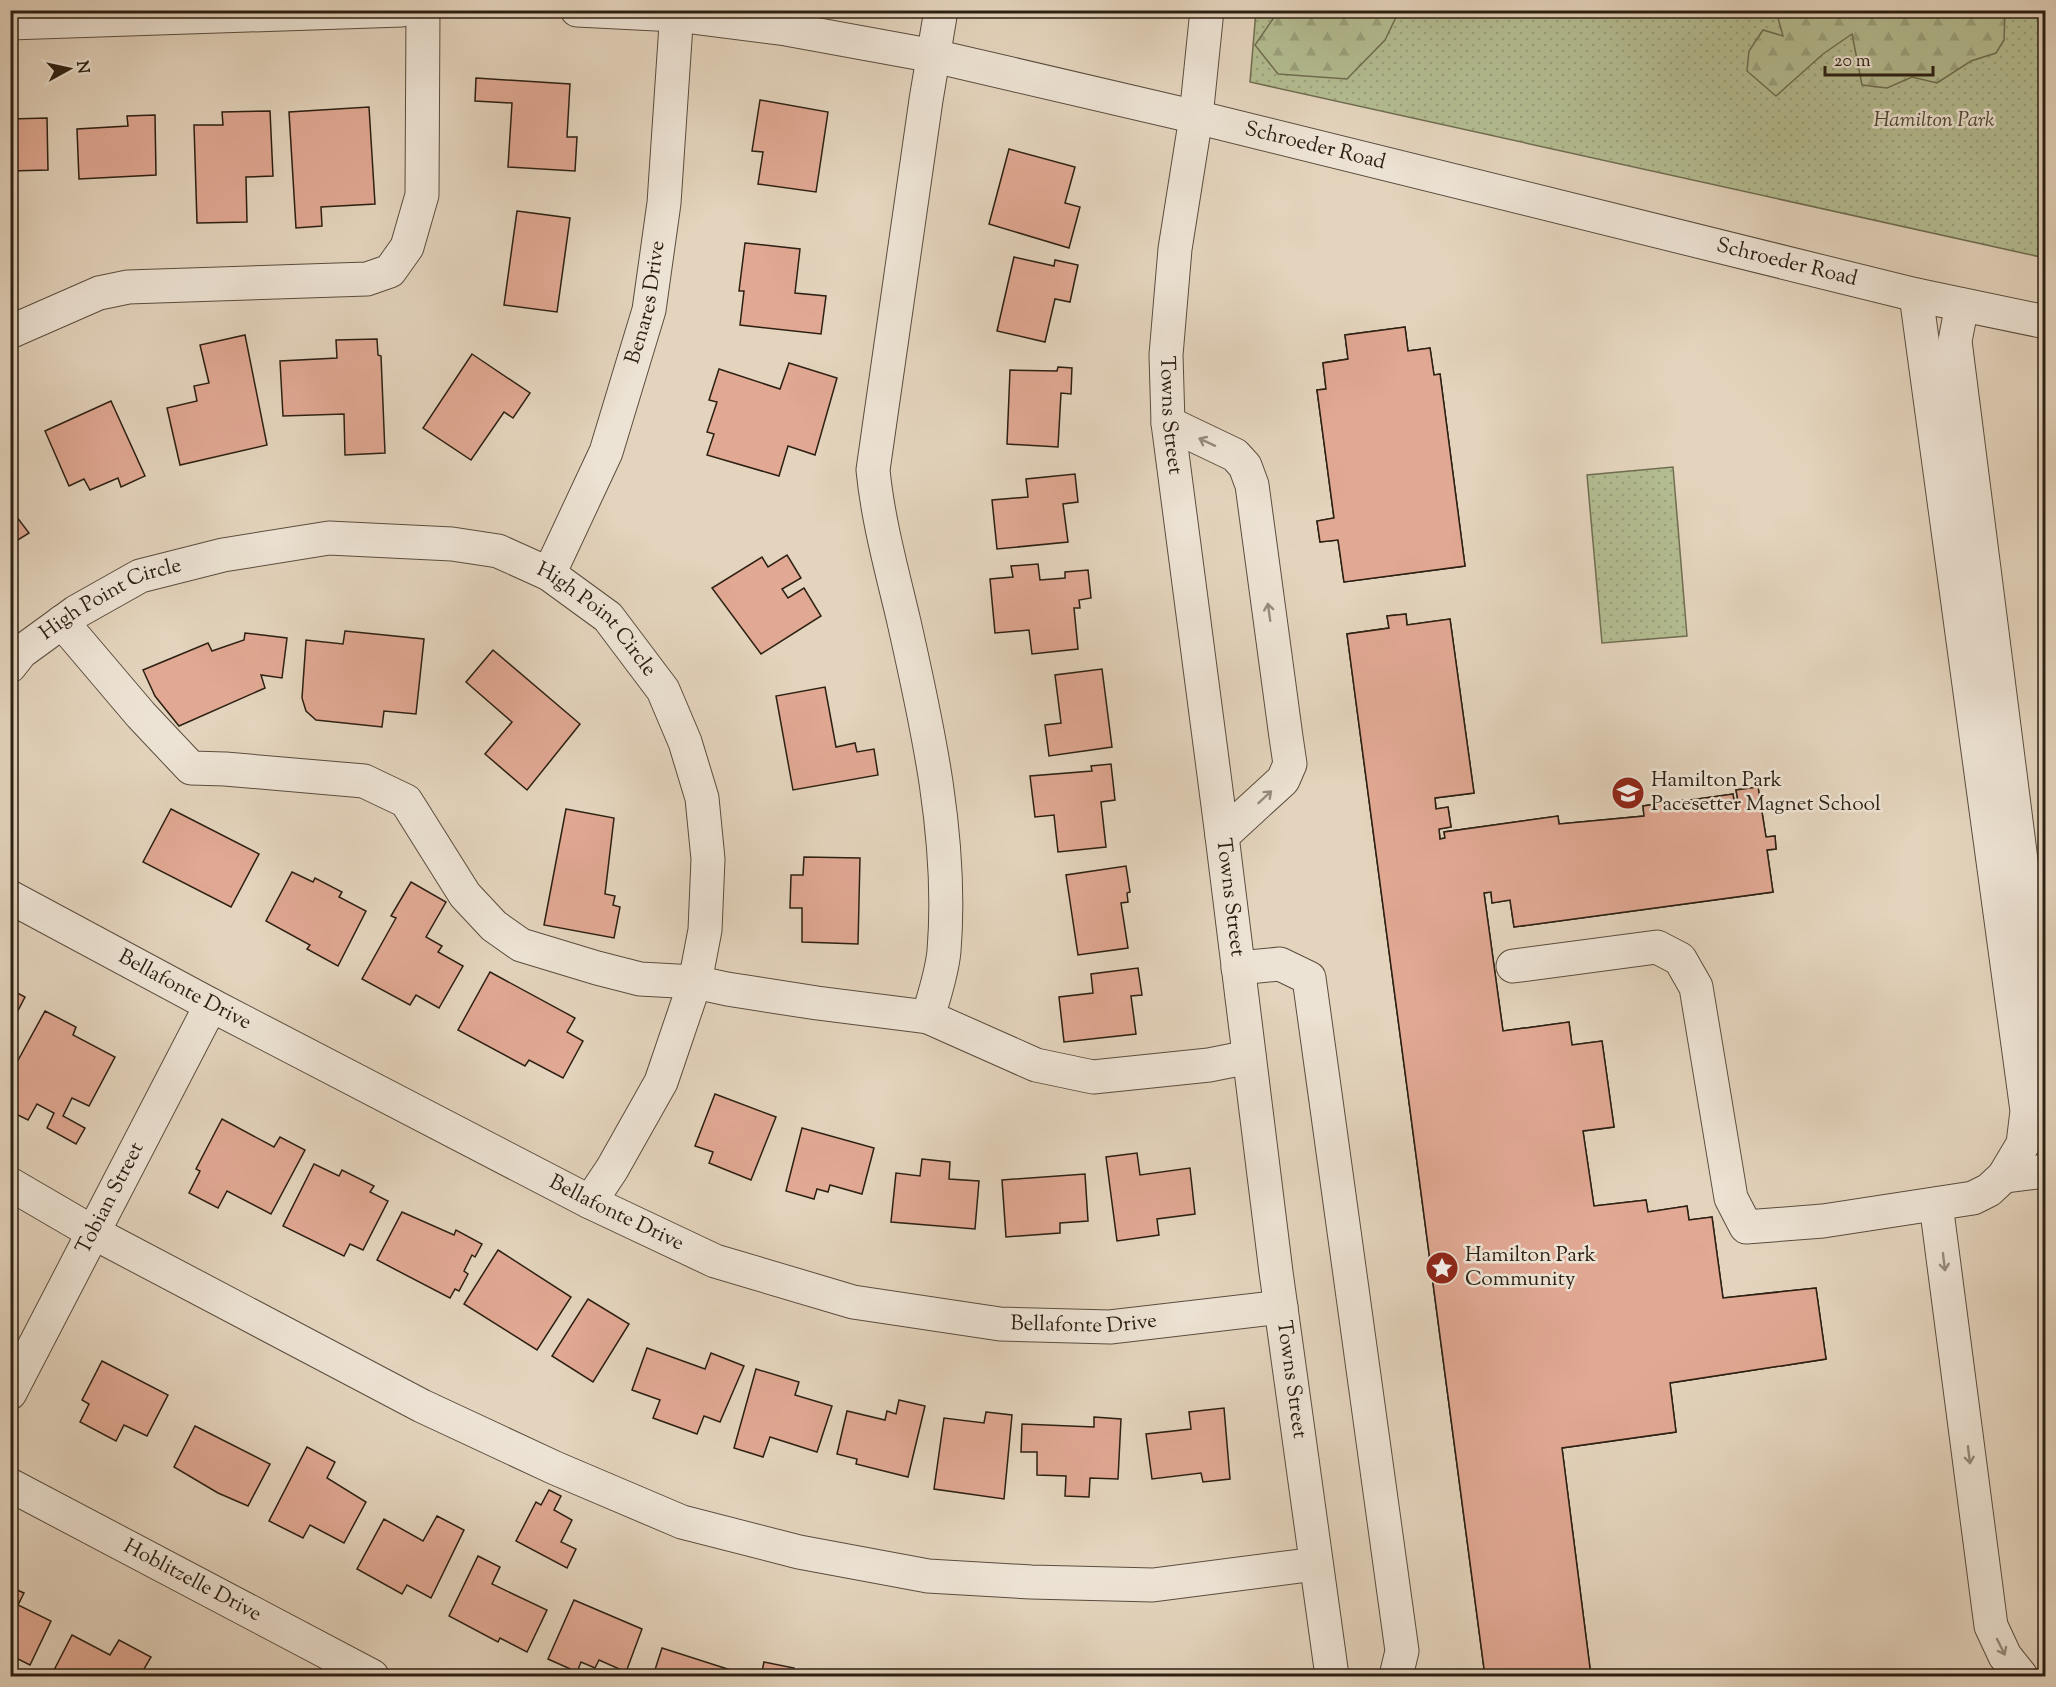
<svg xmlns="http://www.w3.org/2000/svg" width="2056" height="1687" font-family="'Sorts Mill Goudy',serif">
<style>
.grass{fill:url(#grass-dots);stroke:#706e52;stroke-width:1.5}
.forest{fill:url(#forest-firs);stroke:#706e52;stroke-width:1.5}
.building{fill:#e1a893;stroke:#2c2013;stroke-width:1.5}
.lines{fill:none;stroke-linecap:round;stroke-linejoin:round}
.minor-casing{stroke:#5a4d3e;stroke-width:35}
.minor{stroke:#ede3d4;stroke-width:33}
.oneway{stroke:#968b7d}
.labels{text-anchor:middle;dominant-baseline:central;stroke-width:5;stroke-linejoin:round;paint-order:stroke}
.park-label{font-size:21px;font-style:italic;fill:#4e4733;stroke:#ede3d4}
.street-label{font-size:21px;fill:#2c2013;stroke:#ede3d4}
.poi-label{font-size:21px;fill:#2c2013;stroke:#ede3d4;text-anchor:start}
</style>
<defs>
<pattern id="grass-dots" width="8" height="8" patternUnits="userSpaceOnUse" patternTransform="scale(1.5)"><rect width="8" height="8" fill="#b4bd92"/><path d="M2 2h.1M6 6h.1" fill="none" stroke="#9ba27d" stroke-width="1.8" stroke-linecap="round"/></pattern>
<pattern id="forest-firs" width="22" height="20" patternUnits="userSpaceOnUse" patternTransform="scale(1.5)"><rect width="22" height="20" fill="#b4bd92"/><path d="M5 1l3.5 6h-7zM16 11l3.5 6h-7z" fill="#9ba27d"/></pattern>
</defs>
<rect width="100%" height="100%" fill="#e4d4bd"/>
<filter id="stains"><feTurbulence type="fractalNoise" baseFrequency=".00333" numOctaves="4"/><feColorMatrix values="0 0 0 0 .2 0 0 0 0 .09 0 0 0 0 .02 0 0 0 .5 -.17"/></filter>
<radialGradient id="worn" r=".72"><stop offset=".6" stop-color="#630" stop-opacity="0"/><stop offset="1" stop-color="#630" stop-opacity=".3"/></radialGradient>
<g class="grass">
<path d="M1256,11H2045V258L1250,82Z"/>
<path d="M1673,467L1687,636L1602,643L1587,475Z"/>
</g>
<g class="forest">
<path d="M1279,10H1399V11L1385,40L1347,79L1278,74L1255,45Z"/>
<path d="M1776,11H2005L2004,40L1996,53L1971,61L1937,83L1912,77L1887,88L1862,85L1852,34L1823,54L1776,96L1747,71L1749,51L1763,30L1783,36Z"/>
</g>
<g class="building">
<path d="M476,78L570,84L567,137H577L575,171L508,167L512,103L475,101Z"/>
<path d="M760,100L828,112L816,192L758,184L763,152L752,151Z"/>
<path d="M369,107L375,204L321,207L322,226L296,228L289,112Z"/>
<path d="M270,111L273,176L246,177L247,222L197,223L194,125H223L222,112Z"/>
<path d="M155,115L156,175L79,179L77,129L128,126L127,116Z"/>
<path d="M47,118L48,170L10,171V119Z"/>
<path d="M1009,149L1075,167L1065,203L1080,207L1069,248L989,224Z"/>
<path d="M517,211L570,218L557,312L504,305Z"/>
<path d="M745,243L800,249L795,293L826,296L821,334L740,325L744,291H739Z"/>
<path d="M1014,257L1054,266L1055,260L1078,265L1070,302L1055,299L1045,342L997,331Z"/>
<path d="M1405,327L1408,351L1430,348L1434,375L1440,374L1465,566L1344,582L1338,540L1320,542L1317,521L1334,518L1317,390L1326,389L1323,363L1348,359L1345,335Z"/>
<path d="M1405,327L1408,351L1430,348L1434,375L1440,374L1465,566L1344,582L1338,540L1320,542L1317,521L1334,518L1317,390L1326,389L1323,363L1348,359L1345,335Z"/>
<path d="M245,335L267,445L180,465L167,408L197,401L194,386L209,383L200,345Z"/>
<path d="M377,339L378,355L381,356L385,453L345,455L344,414L283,416L280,361L337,358L336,340Z"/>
<path d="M472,354L530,393L513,418L504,412L471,460L423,428Z"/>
<path d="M789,363L837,378L815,455L788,446L779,476L707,455L714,434L707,432L717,402L709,400L719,369L780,389Z"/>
<path d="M1058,367L1072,368L1071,394L1061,393L1058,447L1007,444L1010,370L1057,371Z"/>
<path d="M111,401L145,476L121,487L118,478L90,490L84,479L69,486L45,431Z"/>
<path d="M1075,474L1078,502L1063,504L1068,542L997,549L992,500L1028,497L1026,479Z"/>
<path d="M10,508L29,533L10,545Z"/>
<path d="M787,555L801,578L782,589L788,598L804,588L821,616L761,654L712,588L762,557L768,567Z"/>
<path d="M1038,564L1040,580L1065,578V572L1088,570L1091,598L1079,600L1080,608H1074L1078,649L1032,654L1029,630L995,633L990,579L1013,577L1011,566Z"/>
<path d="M1406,614L1407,625L1450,619L1474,793L1435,798L1436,809L1448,807L1451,827L1439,829L1440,839L1445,838L1444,832L1558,816L1559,824L1644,816L1643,806L1685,800L1686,807L1692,806L1691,800L1733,794L1734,801H1738L1736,790L1758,787L1766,837L1775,836L1776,849L1767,850L1773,892L1514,927L1510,900L1492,903L1491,892L1484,893L1503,1031L1569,1022L1572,1045L1602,1041L1614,1127L1583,1131L1594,1206L1646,1200L1648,1212L1687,1206L1689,1220L1712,1217L1723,1298L1816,1288L1826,1359L1670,1383L1676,1432L1562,1448L1591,1676H1485L1347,634L1389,628L1387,616Z"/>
<path d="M1406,614L1407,625L1450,619L1474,793L1435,798L1436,809L1448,807L1451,827L1439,829L1440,839L1445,838L1444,832L1558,816L1559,824L1644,816L1643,806L1685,800L1686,807L1692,806L1691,800L1733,794L1734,801H1738L1736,790L1758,787L1766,837L1775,836L1776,849L1767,850L1773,892L1514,927L1510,900L1492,903L1491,892L1484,893L1503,1031L1569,1022L1572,1045L1602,1041L1614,1127L1583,1131L1594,1206L1646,1200L1648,1212L1687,1206L1689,1220L1712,1217L1723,1298L1816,1288L1826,1359L1670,1383L1676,1432L1562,1448L1591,1676H1485L1347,634L1389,628L1387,616Z"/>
<path d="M345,631L424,639L416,714L384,711L382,727L316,720L306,711L302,698L306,640L343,644Z"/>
<path d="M245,633L287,638L282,678L261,675L265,688L179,726L155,696L143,670L208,643L212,651L244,640Z"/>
<path d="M493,650L580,724L527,790L485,754L512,722L466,682Z"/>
<path d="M1102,669L1112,747L1049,756L1045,725L1061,723L1055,675Z"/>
<path d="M825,687L836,747L855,743L857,752L874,749L878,775L793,790L776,696Z"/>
<path d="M1111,764L1115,800L1101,802L1106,847L1058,852L1054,815L1035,817L1030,776L1092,771L1091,766Z"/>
<path d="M171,809L259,854L231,907L143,862Z"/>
<path d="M566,809L614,818L605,894L615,896L613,905L620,907L614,938L544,925Z"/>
<path d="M804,857L860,858L858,944L802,942V908H790L791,875H803Z"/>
<path d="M1126,866L1130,892L1127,893L1128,902L1121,903L1128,948L1078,955L1066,875Z"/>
<path d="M2046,871V892L2040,893L2037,872Z"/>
<path d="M292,872L313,882L315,878L342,892L339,897L366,911L338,966L307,949L310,945L266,921Z"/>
<path d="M411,882L446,902L426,937L442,946L438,952L463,966L439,1008L416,995L410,1005L362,979L396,918L391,916Z"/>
<path d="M1138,968L1142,995L1131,996L1136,1034L1064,1042L1059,997L1093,993L1091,974Z"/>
<path d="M490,972L575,1018L567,1032L583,1041L563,1078L529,1060L525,1066L458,1030Z"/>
<path d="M10,989L25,997L10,1026Z"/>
<path d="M45,1011L76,1027L73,1035L115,1057L89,1106L72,1098L63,1116L85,1128L76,1144L47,1128L54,1113L37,1104L28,1120L10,1111V1075Z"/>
<path d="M715,1094L776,1117L751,1180L709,1163L713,1152L695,1146Z"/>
<path d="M222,1119L274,1147L280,1137L305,1150L271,1214L227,1191L218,1208L189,1193L200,1171L196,1169Z"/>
<path d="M802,1128L874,1148L862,1194L830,1185L828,1192L817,1189L814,1199L786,1191Z"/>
<path d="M1137,1153L1140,1175L1190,1168L1195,1214L1157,1219L1159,1235L1117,1241L1106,1157Z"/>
<path d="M922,1159L950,1162L949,1179L979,1181L975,1229L891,1222L896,1173L920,1176Z"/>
<path d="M314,1164L339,1176L342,1170L374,1186L370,1192L388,1201L363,1250L350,1244L344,1256L283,1226Z"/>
<path d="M1085,1174L1088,1221L1060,1223V1233L1006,1237L1002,1180Z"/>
<path d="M402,1212L454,1235L456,1230L482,1244L475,1257L472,1255L464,1271L468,1274L459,1291L455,1289L450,1298L377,1260Z"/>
<path d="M498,1250L571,1297L537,1350L464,1304Z"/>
<path d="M588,1299L629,1324L593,1382L552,1356Z"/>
<path d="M647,1348L705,1369L711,1353L744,1366L720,1422L704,1416L697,1434L653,1418L660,1400L632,1390Z"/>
<path d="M102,1361L168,1395L147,1436L124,1425L116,1441L80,1422L89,1404L82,1400Z"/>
<path d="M756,1369L799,1382L795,1395L832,1406L817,1452L770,1437L763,1457L734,1448Z"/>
<path d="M899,1400L925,1406L908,1477L856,1464L857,1459L837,1454L847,1411L885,1420L887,1411L896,1414Z"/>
<path d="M1224,1408L1230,1479L1203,1482L1201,1473L1152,1479L1146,1434L1191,1429L1189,1412Z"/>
<path d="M986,1412L1012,1415L1004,1499L934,1489L944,1418L984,1423Z"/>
<path d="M1094,1417L1121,1419L1118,1479L1090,1478L1089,1497L1065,1496L1066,1476L1037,1475V1452H1021L1022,1424L1094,1427Z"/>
<path d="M195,1426L270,1464L248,1506L218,1493L174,1467Z"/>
<path d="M307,1447L335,1462L327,1478L366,1502L344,1543L310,1525L303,1538L269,1521Z"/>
<path d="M549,1490L561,1496L554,1510L572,1520L561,1542L576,1549L567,1568L516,1541L536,1502L541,1505Z"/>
<path d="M437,1516L464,1530L431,1598L407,1585L402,1594L357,1569L384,1519L423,1541Z"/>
<path d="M478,1556L500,1567L492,1584L547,1610L527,1652L500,1638L498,1642L449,1616Z"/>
<path d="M10,1587L24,1593L18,1605L51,1621L30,1665L10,1655Z"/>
<path d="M574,1600L642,1629L626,1672L599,1660L595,1668L581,1662L577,1672L548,1659Z"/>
<path d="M72,1635L110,1655L119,1640L151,1657L140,1676H51Z"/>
<path d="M662,1648L740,1673L739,1676H653Z"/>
<path d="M764,1662L794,1668L793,1676H761Z"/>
<path d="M1886,1670L1887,1676H1837Z"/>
<path d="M1886,1670L1887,1676H1837Z"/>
</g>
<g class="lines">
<g class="minor-casing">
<g id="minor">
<path id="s1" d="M577,10L676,15L786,29L934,56L1196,117L1916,295L2046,322"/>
<path id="s2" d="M1207,10L1196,117L1175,249L1166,355L1168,423L1222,836L1276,1272L1332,1676"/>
<path d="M10,23L402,10"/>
<path d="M1962,305L1955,341L2046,1057"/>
<path d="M10,332L99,293L128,287L367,279L390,271L407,247L422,195L423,10"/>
<path d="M1168,423L1235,455L1245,466L1252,485L1286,737L1290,764L1283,780L1222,836"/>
<path id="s3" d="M549,574L606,452L649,310L664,203L677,10"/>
<path d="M62,622L141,715L191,768L225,769L364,781L406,801L465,895L494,926L521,945L597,968L640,979L695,982L727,989L817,1003L928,1017L1036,1065L1093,1077L1209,1065L1249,1057"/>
<path id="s4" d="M10,666L21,652L76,612L140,576L223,555L329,538L452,544L498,551L549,574L608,617L663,690L685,742L702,798L708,859L705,930L695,982L661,1082L612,1169L590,1202"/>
<path id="s5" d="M10,897L211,1005L590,1202L715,1261L853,1302L1000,1324L1110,1327L1281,1307"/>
<path d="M1513,966L1657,947L1680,959L1696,987L1731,1198L1746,1227L1823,1221L1973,1198L1989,1190L2004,1176L2023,1144L2027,1111L1916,295"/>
<path d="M1238,968L1280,964L1309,978L1402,1651L1396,1676"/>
<path d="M928,1017C934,996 942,973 944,951C953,841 928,728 904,622C892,571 878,521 873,470L926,100L941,10"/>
<path d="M2004,1176L2046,1171"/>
<path d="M10,1184L94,1233L422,1406L555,1468L682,1522L799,1552L928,1576L1031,1582L1153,1585L1316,1564"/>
<path d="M1936,1204L1991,1626L2005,1656L2021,1676"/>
<path id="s6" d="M10,1393L211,1005"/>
<path id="s7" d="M10,1485L372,1676"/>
</g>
</g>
<use href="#minor" class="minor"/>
</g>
<defs><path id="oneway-shaft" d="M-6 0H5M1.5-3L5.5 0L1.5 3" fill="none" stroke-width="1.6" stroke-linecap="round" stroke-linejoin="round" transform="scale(1.5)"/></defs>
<g class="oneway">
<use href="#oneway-shaft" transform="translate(1207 442) rotate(-155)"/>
<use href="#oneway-shaft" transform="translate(1269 612) rotate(-98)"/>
<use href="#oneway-shaft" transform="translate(1265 797) rotate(-43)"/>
<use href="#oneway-shaft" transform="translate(1944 1262) rotate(83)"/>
<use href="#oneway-shaft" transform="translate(1969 1455) rotate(83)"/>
<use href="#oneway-shaft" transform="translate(2001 1647) rotate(64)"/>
</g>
<defs>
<g id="school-disc" transform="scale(1.725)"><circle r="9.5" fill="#8f2418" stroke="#ede3d4"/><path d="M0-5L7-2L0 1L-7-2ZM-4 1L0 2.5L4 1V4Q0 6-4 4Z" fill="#fff"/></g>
<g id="sight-disc" transform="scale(1.725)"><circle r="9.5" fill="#8f2418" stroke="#ede3d4"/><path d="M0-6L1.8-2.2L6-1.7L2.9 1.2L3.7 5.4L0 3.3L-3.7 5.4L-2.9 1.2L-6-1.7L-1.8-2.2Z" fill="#fff"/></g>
</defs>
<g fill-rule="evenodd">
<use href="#school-disc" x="1628" y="793"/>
<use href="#sight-disc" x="1442" y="1268"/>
</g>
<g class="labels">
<g class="park-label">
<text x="1934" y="121">Hamilton Park</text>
</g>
<g class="street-label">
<text stroke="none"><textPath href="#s1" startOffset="752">Schroeder Road</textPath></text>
<text stroke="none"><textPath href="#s1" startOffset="1238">Schroeder Road</textPath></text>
<text stroke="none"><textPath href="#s3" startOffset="290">Benares Drive</textPath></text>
<text stroke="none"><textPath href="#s2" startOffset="408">Towns Street</textPath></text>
<text stroke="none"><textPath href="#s4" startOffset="123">High Point Circle</textPath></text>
<text stroke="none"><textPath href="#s4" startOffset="644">High Point Circle</textPath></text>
<text stroke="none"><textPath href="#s2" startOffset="894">Towns Street</textPath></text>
<text stroke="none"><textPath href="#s5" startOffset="198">Bellafonte Drive</textPath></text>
<text stroke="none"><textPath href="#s6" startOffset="219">Tobian Street</textPath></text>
<text stroke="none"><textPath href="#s5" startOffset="684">Bellafonte Drive</textPath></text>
<text stroke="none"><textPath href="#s5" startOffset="1170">Bellafonte Drive</textPath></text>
<text stroke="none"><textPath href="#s2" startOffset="1380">Towns Street</textPath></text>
<text stroke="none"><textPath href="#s7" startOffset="206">Hoblitzelle Drive</textPath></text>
</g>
<g class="poi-label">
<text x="1651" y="781">Hamilton Park<tspan x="1651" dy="24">Pacesetter Magnet School</tspan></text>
<text x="1465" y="1256">Hamilton Park<tspan x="1465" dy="24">Community</tspan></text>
</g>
</g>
<rect width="2056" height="1687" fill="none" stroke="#e4d4bd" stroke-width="36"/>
<rect x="12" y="12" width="2032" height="1663" fill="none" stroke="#2c2013" stroke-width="3"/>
<rect x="18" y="18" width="2020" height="1651" fill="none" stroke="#2c2013" stroke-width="1.5"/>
<g transform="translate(69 69) rotate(82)" stroke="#ede3d4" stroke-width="4.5" paint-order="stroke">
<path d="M0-4.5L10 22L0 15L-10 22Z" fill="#2c2013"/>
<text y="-9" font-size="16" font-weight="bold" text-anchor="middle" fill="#2c2013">N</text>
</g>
<path d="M1825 66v9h108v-9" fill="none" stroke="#2c2013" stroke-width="3"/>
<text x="1834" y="66" font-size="18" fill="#2c2013" stroke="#ede3d4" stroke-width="4.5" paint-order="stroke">20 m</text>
<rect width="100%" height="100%" filter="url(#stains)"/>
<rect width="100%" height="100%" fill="url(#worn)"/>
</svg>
